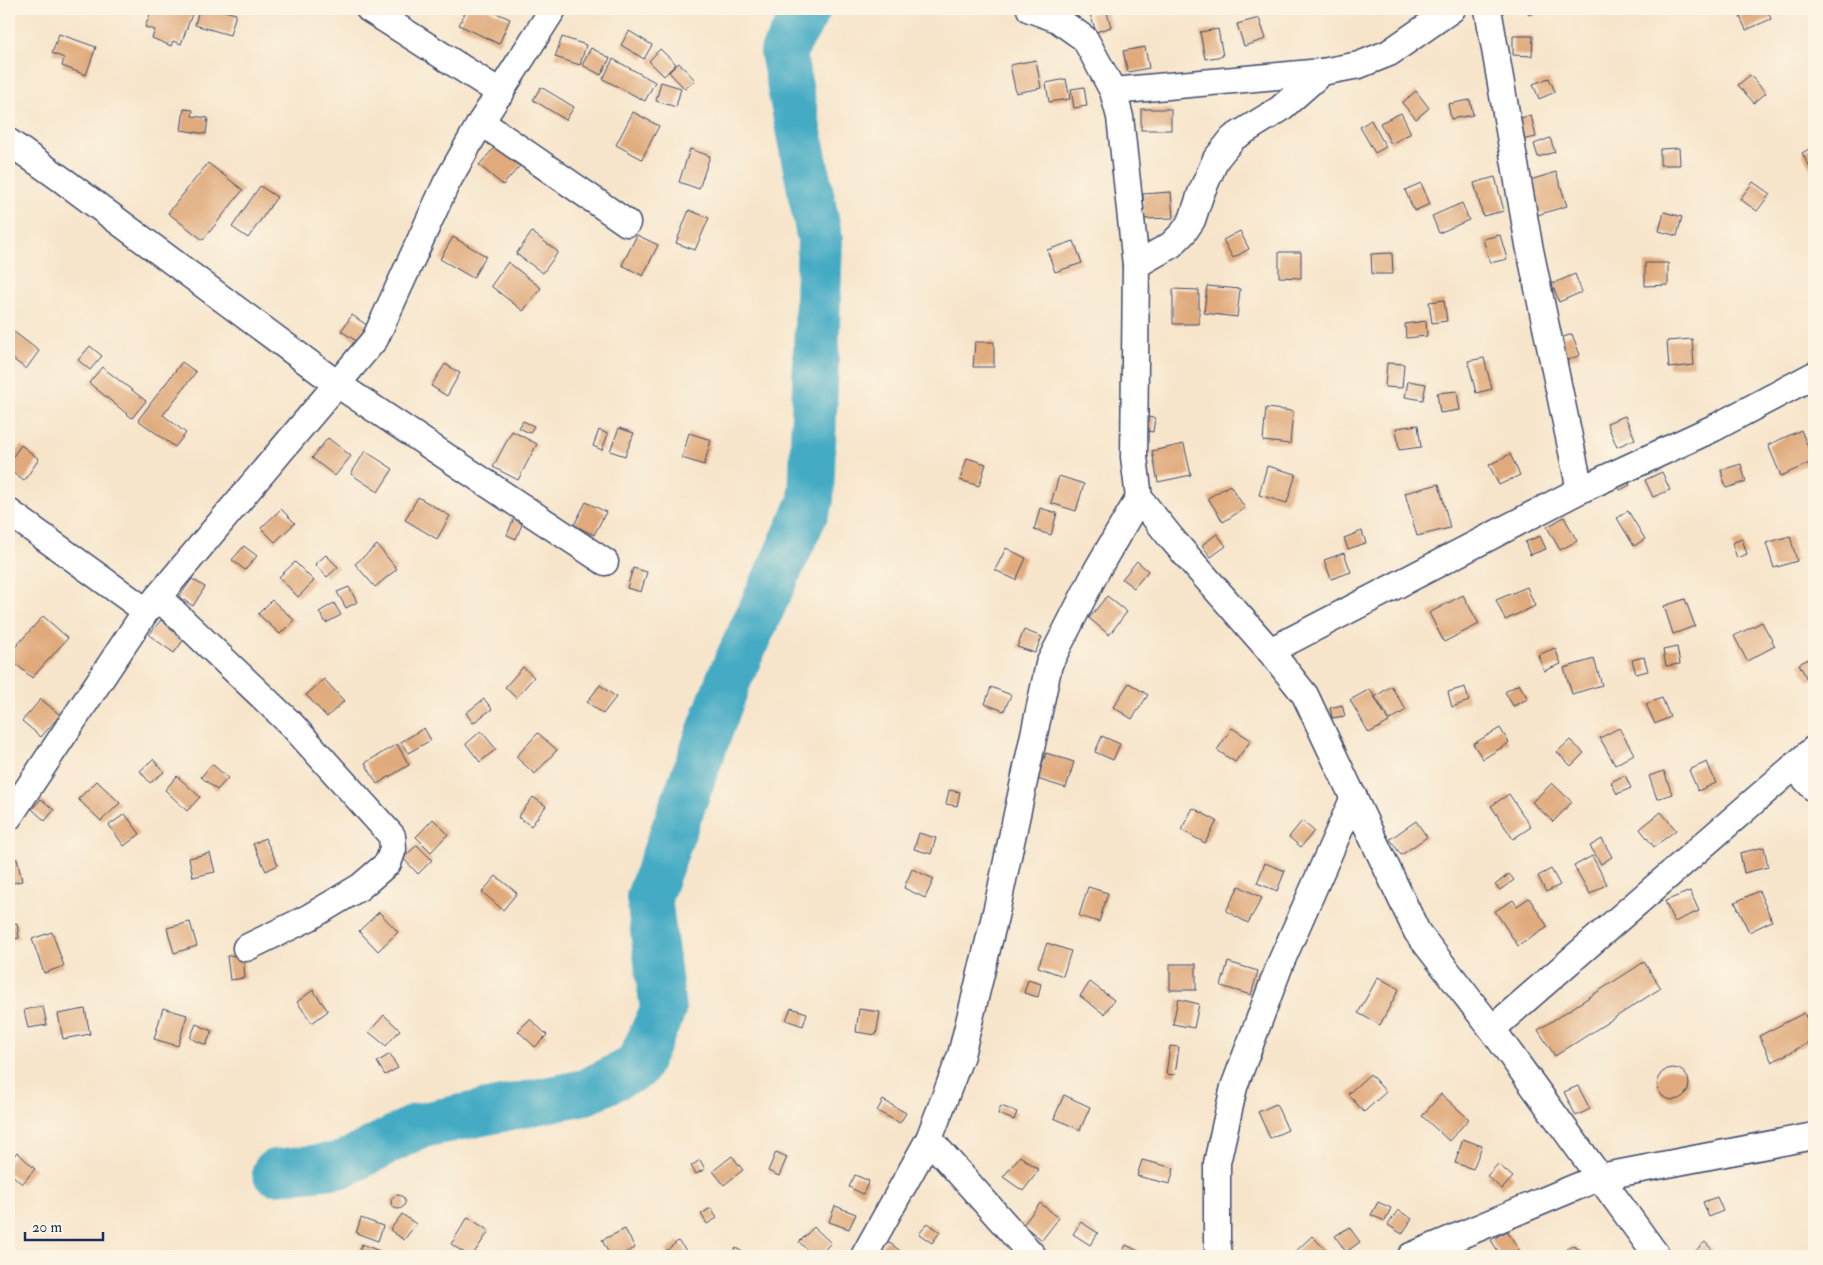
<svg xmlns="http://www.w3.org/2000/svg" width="1823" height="1265" font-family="'IM FELL Double Pica',serif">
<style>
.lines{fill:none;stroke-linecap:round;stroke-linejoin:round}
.river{stroke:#44abc4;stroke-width:46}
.building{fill:#e0aa7c}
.street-casing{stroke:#3c4a6e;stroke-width:29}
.street{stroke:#fff;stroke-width:26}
</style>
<rect width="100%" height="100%" fill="#fcf5e5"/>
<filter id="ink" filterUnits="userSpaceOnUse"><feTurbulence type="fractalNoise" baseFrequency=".02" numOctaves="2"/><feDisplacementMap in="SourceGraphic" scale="10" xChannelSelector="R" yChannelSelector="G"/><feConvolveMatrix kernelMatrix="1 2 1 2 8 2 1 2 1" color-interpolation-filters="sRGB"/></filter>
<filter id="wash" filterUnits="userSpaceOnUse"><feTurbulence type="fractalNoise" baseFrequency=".0096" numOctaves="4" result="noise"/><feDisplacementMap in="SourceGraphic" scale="20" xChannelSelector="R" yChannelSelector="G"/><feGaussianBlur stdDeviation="1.12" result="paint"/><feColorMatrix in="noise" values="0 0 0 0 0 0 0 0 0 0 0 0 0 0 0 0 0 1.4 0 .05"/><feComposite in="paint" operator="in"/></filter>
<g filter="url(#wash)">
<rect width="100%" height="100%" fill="#f7e5cb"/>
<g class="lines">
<path class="river" d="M275,1172L342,1165L418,1126L585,1092L637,1067L663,1010L649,897L729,679L811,501L820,240L783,52L808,9"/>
</g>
<g id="blocks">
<g class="building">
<path d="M152,9H194L181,44L173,41L171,46L152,38L155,30L145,27Z"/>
<path d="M199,9H217L236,14L230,35L195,25Z"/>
<path d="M467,9H487L510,19L499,44L459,25Z"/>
<path d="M1106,9L1111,27L1096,32L1090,14Z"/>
<path d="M1526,9H1543L1529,15Z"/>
<path d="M1745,9H1767L1771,19L1746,30L1738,12Z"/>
<path d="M1259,18L1266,39L1244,46L1237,24Z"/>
<path d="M1218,29L1223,56L1205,59L1200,32Z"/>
<path d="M629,31L652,45L644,59L621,45Z"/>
<path d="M59,34L96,47L86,75L62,66L64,58L52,53Z"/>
<path d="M1513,36H1533L1532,56L1513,55Z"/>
<path d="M562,37L586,45L580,65L555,57Z"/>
<path d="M1145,47L1149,68L1128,72L1123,51Z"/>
<path d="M591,48L610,58L601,75L582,65Z"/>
<path d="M660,49L676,64L664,76L649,61Z"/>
<path d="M613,59L655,82L645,101L603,79Z"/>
<path d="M1036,60L1041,88L1016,93L1010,65Z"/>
<path d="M679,63L695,80L685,89L669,72Z"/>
<path d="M1750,75L1766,93L1754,103L1738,85Z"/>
<path d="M1549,78L1555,92L1539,99L1533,84Z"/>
<path d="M1066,79L1070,99L1049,102L1046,83Z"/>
<path d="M661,82L681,88L676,107L656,101Z"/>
<path d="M541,87L574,107L566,120L533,100Z"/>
<path d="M1084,87L1087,106L1074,108L1071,89Z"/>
<path d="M1416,91L1429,108L1416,119L1402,103Z"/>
<path d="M1470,100L1473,115L1451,119L1448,104Z"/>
<path d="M184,109L193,110L192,116L208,118L206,134L181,130Z"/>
<rect x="1141" y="109" width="30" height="21"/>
<path d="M633,112L659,126L642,159L616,145Z"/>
<path d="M1401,113L1411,133L1391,144L1380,123Z"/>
<path d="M1531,115L1536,137L1522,140L1517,119Z"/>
<path d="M1371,120L1386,147L1375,153L1360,127Z"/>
<path d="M1550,138L1555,152L1538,157L1534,144Z"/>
<path d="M501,140L525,160L503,185L479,165Z"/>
<path d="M1814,146V170L1812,171L1802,153Z"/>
<path d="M1679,148L1680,165H1660V149Z"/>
<path d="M690,149L710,156L699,189L679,182Z"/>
<path d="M208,163L243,190L203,240L168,213Z"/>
<path d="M1556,172L1567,206L1534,216L1524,182Z"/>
<path d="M1495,177L1504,211L1483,216L1474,183Z"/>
<path d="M1753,182L1770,194L1757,211L1740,199Z"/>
<path d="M1421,183L1430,204L1414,211L1405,190Z"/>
<path d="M260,186L277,197L248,238L232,227Z"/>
<path d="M1171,192L1173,218L1144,219L1143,194Z"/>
<path d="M1462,203L1469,220L1439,233L1432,216Z"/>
<path d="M689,210L709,218L695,250L676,243Z"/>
<path d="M1664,212L1682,217L1677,236L1659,231Z"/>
<path d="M1240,231L1249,249L1233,258L1223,240Z"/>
<path d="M532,232L558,252L543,273L516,254Z"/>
<path d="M637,235L658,245L643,276L622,265Z"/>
<path d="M1500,235L1507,259L1490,263L1483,239Z"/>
<path d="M453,237L486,256L473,278L440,259Z"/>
<path d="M1074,241L1082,263L1055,272L1047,250Z"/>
<path d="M1279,252H1301V278L1279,277Z"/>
<path d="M1392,253L1393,274H1372L1371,254Z"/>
<path d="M508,262L541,288L523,311L491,286Z"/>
<path d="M1645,263H1668V285L1645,286Z"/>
<path d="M1575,274L1582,292L1559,302L1552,284Z"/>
<path d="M1207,286L1240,289L1237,317L1204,313Z"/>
<path d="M1173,289L1199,290V324H1173Z"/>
<path d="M1444,300L1447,321L1432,323L1429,302Z"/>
<path d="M352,315L371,328L361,344L341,331Z"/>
<path d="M1426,321L1427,336L1406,338L1405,324Z"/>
<path d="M9,328L39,351L26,369L9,356Z"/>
<path d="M1572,334L1580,355L1564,362L1555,340Z"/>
<path d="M1692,339L1694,365L1669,368L1667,341Z"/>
<path d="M975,342H994V367H973Z"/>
<path d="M90,346L102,356L90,370L78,360Z"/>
<path d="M1484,358L1492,389L1476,393L1468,361Z"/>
<path d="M182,362L196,372L163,415L186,433L175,447L138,420Z"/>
<path d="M1387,363L1404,364L1402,388L1385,387Z"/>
<path d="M445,364L460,373L447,396L431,386Z"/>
<path d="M102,367L146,401L132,418L89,383Z"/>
<path d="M1408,381L1426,384L1423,400L1405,397Z"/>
<path d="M1457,391L1460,410L1440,413L1437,393Z"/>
<path d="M1266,408L1293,411L1290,444L1263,441Z"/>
<path d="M1138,416L1155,418L1153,432L1136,429Z"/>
<path d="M1625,416L1635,439L1617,447L1607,423Z"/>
<path d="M523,421L534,426L530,433L519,428Z"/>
<path d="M1418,425L1421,447L1399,450L1396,428Z"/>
<path d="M619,428L634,433L625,456L610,451Z"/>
<path d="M599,430L608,434L602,450L593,446Z"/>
<path d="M1801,430L1814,461L1781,476L1768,445Z"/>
<path d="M512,431L537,444L518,480L493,467Z"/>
<path d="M689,433L711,440L704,465L682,458Z"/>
<path d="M328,438L351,456L335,476L312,458Z"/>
<path d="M1184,444L1191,475L1158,482L1152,451Z"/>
<path d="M21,445L39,459L24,481L9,470V462Z"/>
<path d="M365,451L393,469L378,492L351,474Z"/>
<path d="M1510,454L1520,475L1499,485L1489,465Z"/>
<path d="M967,458L986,464L979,486L960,480Z"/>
<path d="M1741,464L1746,482L1726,488L1721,470Z"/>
<path d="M1267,466L1296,474L1287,503L1259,495Z"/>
<path d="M1662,472L1670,490L1653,497L1645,480Z"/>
<path d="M1625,475L1630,485L1620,490L1615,480Z"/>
<path d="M1059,476L1084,484L1076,511L1051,503Z"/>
<path d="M1439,484L1450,528L1417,536L1405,493Z"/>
<path d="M1230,485L1245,508L1223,522L1208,498Z"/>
<path d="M418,497L450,516L437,539L405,520Z"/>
<path d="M586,502L606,512L594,535L574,525Z"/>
<path d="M1040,508L1057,513L1051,535L1034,530Z"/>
<path d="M281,509L295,523L275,542L261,528Z"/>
<path d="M1628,511L1645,539L1634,546L1617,518Z"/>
<path d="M516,513L525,517L516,539L507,535Z"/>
<path d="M1564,517L1577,541L1560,550L1547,527Z"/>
<path d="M1362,531L1366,543L1348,549L1344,538Z"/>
<path d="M1217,534L1226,546L1211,557L1202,545Z"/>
<path d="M1540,536L1546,549L1530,555L1525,542Z"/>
<path d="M1790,536L1797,561L1774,568L1766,543Z"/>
<path d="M1742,539L1747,554L1737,558L1732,543Z"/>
<path d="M377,545L397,569L375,587L355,564Z"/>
<path d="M244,546L257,556L245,570L232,560Z"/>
<path d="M1006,548L1026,558L1016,580L995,570Z"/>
<path d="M1344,553L1351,572L1331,579L1324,560Z"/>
<path d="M326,555L338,567L327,577L315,564Z"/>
<path d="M1137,561L1148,571L1134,588L1122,579Z"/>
<path d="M295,562L314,581L298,597L279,577Z"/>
<path d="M633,568L647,572L641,592L627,588Z"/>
<path d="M192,579L205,587L193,606L179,597Z"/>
<path d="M349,587L357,602L346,608L337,592Z"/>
<path d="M1527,587L1535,606L1505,620L1496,600Z"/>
<path d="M1463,595L1479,624L1444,642L1429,613Z"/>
<path d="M1107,596L1127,612L1109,635L1089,618Z"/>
<path d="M1685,599L1695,626L1673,634L1664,606Z"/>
<path d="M272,600L294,620L280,634L258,614Z"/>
<path d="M334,603L341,615L326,623L319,612Z"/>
<path d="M43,616L68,638L32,678L9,658V654Z"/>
<path d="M161,620L185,638L174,653L149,635Z"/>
<path d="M1762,622L1775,646L1747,661L1734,636Z"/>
<path d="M1024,630L1042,637L1035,653L1017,647Z"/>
<path d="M1677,647L1680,664L1666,666L1663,650Z"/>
<path d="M1555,648L1561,664L1544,671L1538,655Z"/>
<path d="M1814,656V678L1808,681L1799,664Z"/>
<path d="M1644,657L1648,671L1636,674L1632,660Z"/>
<path d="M1594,659L1602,685L1572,694L1564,668Z"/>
<path d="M523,667L534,677L516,698L505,687Z"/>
<path d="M324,679L344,701L327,717L306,695Z"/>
<path d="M1129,683L1148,695L1132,719L1113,707Z"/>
<path d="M1519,684L1528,699L1513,706L1505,692Z"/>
<path d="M600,685L616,697L603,714L587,702Z"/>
<path d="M1391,686L1406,710L1390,720L1375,697Z"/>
<path d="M991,687L1011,695L1004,711L985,704Z"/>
<path d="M1465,687L1469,701L1452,707L1448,692Z"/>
<path d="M1370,689L1389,722L1369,733L1350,700Z"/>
<path d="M1662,698L1670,717L1655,724L1646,704Z"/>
<path d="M41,699L60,715L41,737L22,721Z"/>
<path d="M484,699L492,709L473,723L466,713Z"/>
<path d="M1342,705L1345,716L1332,718L1330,708Z"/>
<path d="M424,728L431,740L408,753L401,742Z"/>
<path d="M1232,728L1251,740L1235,762L1217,750Z"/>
<path d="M1500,728L1509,743L1483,759L1473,744Z"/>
<path d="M1619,728L1634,754L1615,765L1600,738Z"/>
<path d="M481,731L496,749L480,762L466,744Z"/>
<path d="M538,733L557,750L535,774L516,757Z"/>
<path d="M1102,736L1120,744L1113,760L1095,752Z"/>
<path d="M1570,740L1584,753L1571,766L1557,752Z"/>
<path d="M397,744L409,765L377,784L365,763Z"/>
<path d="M1046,753L1074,762L1066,788L1037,779Z"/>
<path d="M153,759L164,772L150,783L140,771Z"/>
<path d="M1707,762L1716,783L1698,791L1689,770Z"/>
<path d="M212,764L228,778L217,790L201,777Z"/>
<path d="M1664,771L1672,794L1657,799L1649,776Z"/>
<path d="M1625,775L1631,788L1617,794L1611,782Z"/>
<path d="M177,776L200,797L187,811L165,790Z"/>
<path d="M97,781L120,803L101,821L78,799Z"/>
<path d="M1552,783L1572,802L1553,822L1532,802Z"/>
<path d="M949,790L960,792L957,806L946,804Z"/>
<path d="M1509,794L1531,827L1513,839L1491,806Z"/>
<path d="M533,797L546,806L531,826L518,817Z"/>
<path d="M41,799L54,810L45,821L32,809Z"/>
<path d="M1193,808L1217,821L1205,843L1181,830Z"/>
<path d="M1661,812L1676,830L1654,847L1640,829Z"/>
<path d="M125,814L140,834L124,846L109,825Z"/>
<path d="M433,819L448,834L431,852L416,837Z"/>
<path d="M1302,821L1314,831L1301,847L1289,837Z"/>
<path d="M1416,821L1427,837L1401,855L1390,839Z"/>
<path d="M919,833L936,838L931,854L914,849Z"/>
<path d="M265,838L278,865L266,871L253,844Z"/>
<path d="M1602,839L1612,857L1601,864L1590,846Z"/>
<path d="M417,845L432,860L418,874L403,858Z"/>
<path d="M1764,847L1768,867L1744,873L1740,853Z"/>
<path d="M210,853L215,872L193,877L189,858Z"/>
<path d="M1592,856L1607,884L1590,894L1574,866Z"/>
<path d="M17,859L22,881L9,884V861Z"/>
<path d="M1265,863L1285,871L1277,891L1257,883Z"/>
<path d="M912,869L934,879L925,898L904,888Z"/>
<path d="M1551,869L1560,885L1546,892L1538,876Z"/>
<path d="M1509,874L1514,880L1500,890L1495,885Z"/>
<path d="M496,876L517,893L503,910L482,892Z"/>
<path d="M1239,886L1262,898L1248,923L1226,911Z"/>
<path d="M1088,887L1108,893L1099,922L1079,916Z"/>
<path d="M1690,891L1699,911L1674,922L1665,901Z"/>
<path d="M1759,891L1772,921L1749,932L1735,902Z"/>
<path d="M1529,898L1548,927L1518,946L1495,911L1513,900L1517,906Z"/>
<path d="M379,912L398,932L378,951L359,931Z"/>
<path d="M190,922L197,946L174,953L167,928Z"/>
<path d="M17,923L19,938L9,940V925Z"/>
<path d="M52,932L64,966L44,973L32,939Z"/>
<path d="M1047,943L1071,951L1063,976L1038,967Z"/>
<path d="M243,955L245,978L230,980L227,956Z"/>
<path d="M1228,962L1258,971L1251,995L1221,986Z"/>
<path d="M1644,962L1661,988L1555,1056L1538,1030Z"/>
<rect x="1170" y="964" width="26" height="26"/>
<path d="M1378,977L1399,989L1380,1025L1358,1013Z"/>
<path d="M1028,980L1041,984L1038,997L1024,993Z"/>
<path d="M1090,982L1114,1000L1104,1014L1080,996Z"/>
<path d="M313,990L328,1011L312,1023L297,1002Z"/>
<path d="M1178,999L1199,1004L1194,1028L1173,1024Z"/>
<path d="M43,1006L47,1025L28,1028L24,1010Z"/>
<path d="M163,1008L187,1015L178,1046L154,1039Z"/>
<path d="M791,1008L807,1013L803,1026L786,1020Z"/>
<path d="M85,1009L90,1034L63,1039L58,1014Z"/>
<path d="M859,1009L880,1012L876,1035L856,1032Z"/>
<path d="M1804,1013L1814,1033V1040L1772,1062L1759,1036Z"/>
<path d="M384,1015L400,1030L386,1046L369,1032Z"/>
<path d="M530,1019L547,1035L535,1047L518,1031Z"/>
<path d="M196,1024L212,1031L206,1045L190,1038Z"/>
<path d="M1170,1046L1179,1047L1175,1075L1166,1074Z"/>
<path d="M390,1054L398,1068L385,1075L377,1062Z"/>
<circle cx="1673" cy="1084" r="16"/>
<path d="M1370,1074L1386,1092L1364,1112L1348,1094Z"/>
<path d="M1578,1086L1590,1109L1576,1116L1564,1092Z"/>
<path d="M1441,1094L1469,1119L1449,1141L1422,1116Z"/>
<path d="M1064,1095L1090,1107L1080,1130L1054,1118Z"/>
<path d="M883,1100L906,1113L900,1123L877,1111Z"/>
<path d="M1276,1104L1288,1130L1270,1138L1258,1112Z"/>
<path d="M1001,1106L1017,1112L1014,1120L998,1114Z"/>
<path d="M1463,1139L1482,1146L1473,1169L1455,1163Z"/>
<path d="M17,1152L35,1169L22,1184L9,1172V1161Z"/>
<path d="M776,1152L787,1157L779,1176L768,1171Z"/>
<path d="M732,1156L743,1170L724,1185L713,1171Z"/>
<path d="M1020,1156L1039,1170L1023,1191L1003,1177Z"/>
<path d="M700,1160L705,1169L696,1174L691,1166Z"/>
<path d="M1142,1160L1174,1168L1170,1184L1137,1176Z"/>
<path d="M1498,1164L1513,1177L1502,1189L1487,1176Z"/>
<path d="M855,1175L869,1181L863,1194L849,1187Z"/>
<circle cx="398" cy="1202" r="7"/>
<path d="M1717,1197L1723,1211L1709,1217L1703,1202Z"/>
<path d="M1378,1202L1391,1208L1385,1221L1371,1215Z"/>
<path d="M1040,1203L1059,1218L1042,1240L1023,1225Z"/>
<path d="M835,1206L856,1214L849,1229L829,1222Z"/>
<path d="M711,1208L717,1218L707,1224L701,1214Z"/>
<path d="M1398,1210L1412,1219L1402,1234L1388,1225Z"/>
<path d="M402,1214L416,1224L404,1240L390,1230Z"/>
<path d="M468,1217L489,1231L472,1256H469L451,1244Z"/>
<path d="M361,1218L383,1226L378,1241L356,1233Z"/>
<path d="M1081,1222L1098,1233L1090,1245L1073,1234Z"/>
<path d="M928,1223L940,1232L932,1243L919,1234Z"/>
<path d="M814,1227L831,1243L818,1256H814L799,1242Z"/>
<path d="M1349,1227L1360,1242L1346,1252L1335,1236Z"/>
<path d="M625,1229L635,1248L619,1256H610L602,1240Z"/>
<path d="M1507,1231L1519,1250L1509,1256H1501L1491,1240Z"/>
<path d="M1312,1236L1331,1255L1291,1256Z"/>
<path d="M886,1240L907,1256H874Z"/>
<path d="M678,1241L691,1256H670L666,1251Z"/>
<path d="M1705,1242L1718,1256H1690Z"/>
<path d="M362,1244L392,1256H357Z"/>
<path d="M1126,1245L1149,1256H1120Z"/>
<path d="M1573,1246L1581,1250V1256H1566L1568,1248Z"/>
<path d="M736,1248L749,1256H730Z"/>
</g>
</g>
</g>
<g filter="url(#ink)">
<use href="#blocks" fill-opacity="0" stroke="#3c4a6e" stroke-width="1"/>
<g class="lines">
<g class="street-casing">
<g id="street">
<path d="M369,9L501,93"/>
<path d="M1030,9L1057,19L1085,39L1113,91L1120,117L1136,265L1134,457L1139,498L1172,539L1270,651L1305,695L1417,932L1492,1029L1657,1256"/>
<path d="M1488,9L1529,245L1580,490"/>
<path d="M1113,91L1322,72L1359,65L1389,53L1452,9"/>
<path d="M481,122L627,223"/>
<path d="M9,142L64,181L337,384L605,562"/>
<path d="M1136,265L1171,245L1183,233L1192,220L1201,193L1216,159L1233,138L1280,109L1322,72"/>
<path d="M9,512L146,611"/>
<path d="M158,597L292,725L392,836L393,849L388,863L360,887L308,918L246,948"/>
<path d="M1270,651L1580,490L1714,428L1814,375"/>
<path d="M1794,767L1814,788"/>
<path d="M9,817L146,611L375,339L446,184L481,122L553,9"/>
<path d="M1492,1029L1814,749"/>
<path d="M929,1139L1033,1256"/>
<path d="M864,1256L929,1139L961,1055L997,908L1049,664L1098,568L1139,498"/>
<path d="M1219,1256L1217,1239V1163L1234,1087L1281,962L1354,797"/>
<path d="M1411,1256L1600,1177L1814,1136"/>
</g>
</g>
<use href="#street" class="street"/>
</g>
</g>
<rect width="1823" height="1265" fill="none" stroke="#fcf5e5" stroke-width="30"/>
<path d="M25 1232v8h78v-8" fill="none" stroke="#1b2f5e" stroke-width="2.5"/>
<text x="32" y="1232" font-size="15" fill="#1b2f5e" stroke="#fcf5e5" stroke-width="4" paint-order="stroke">20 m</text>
</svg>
